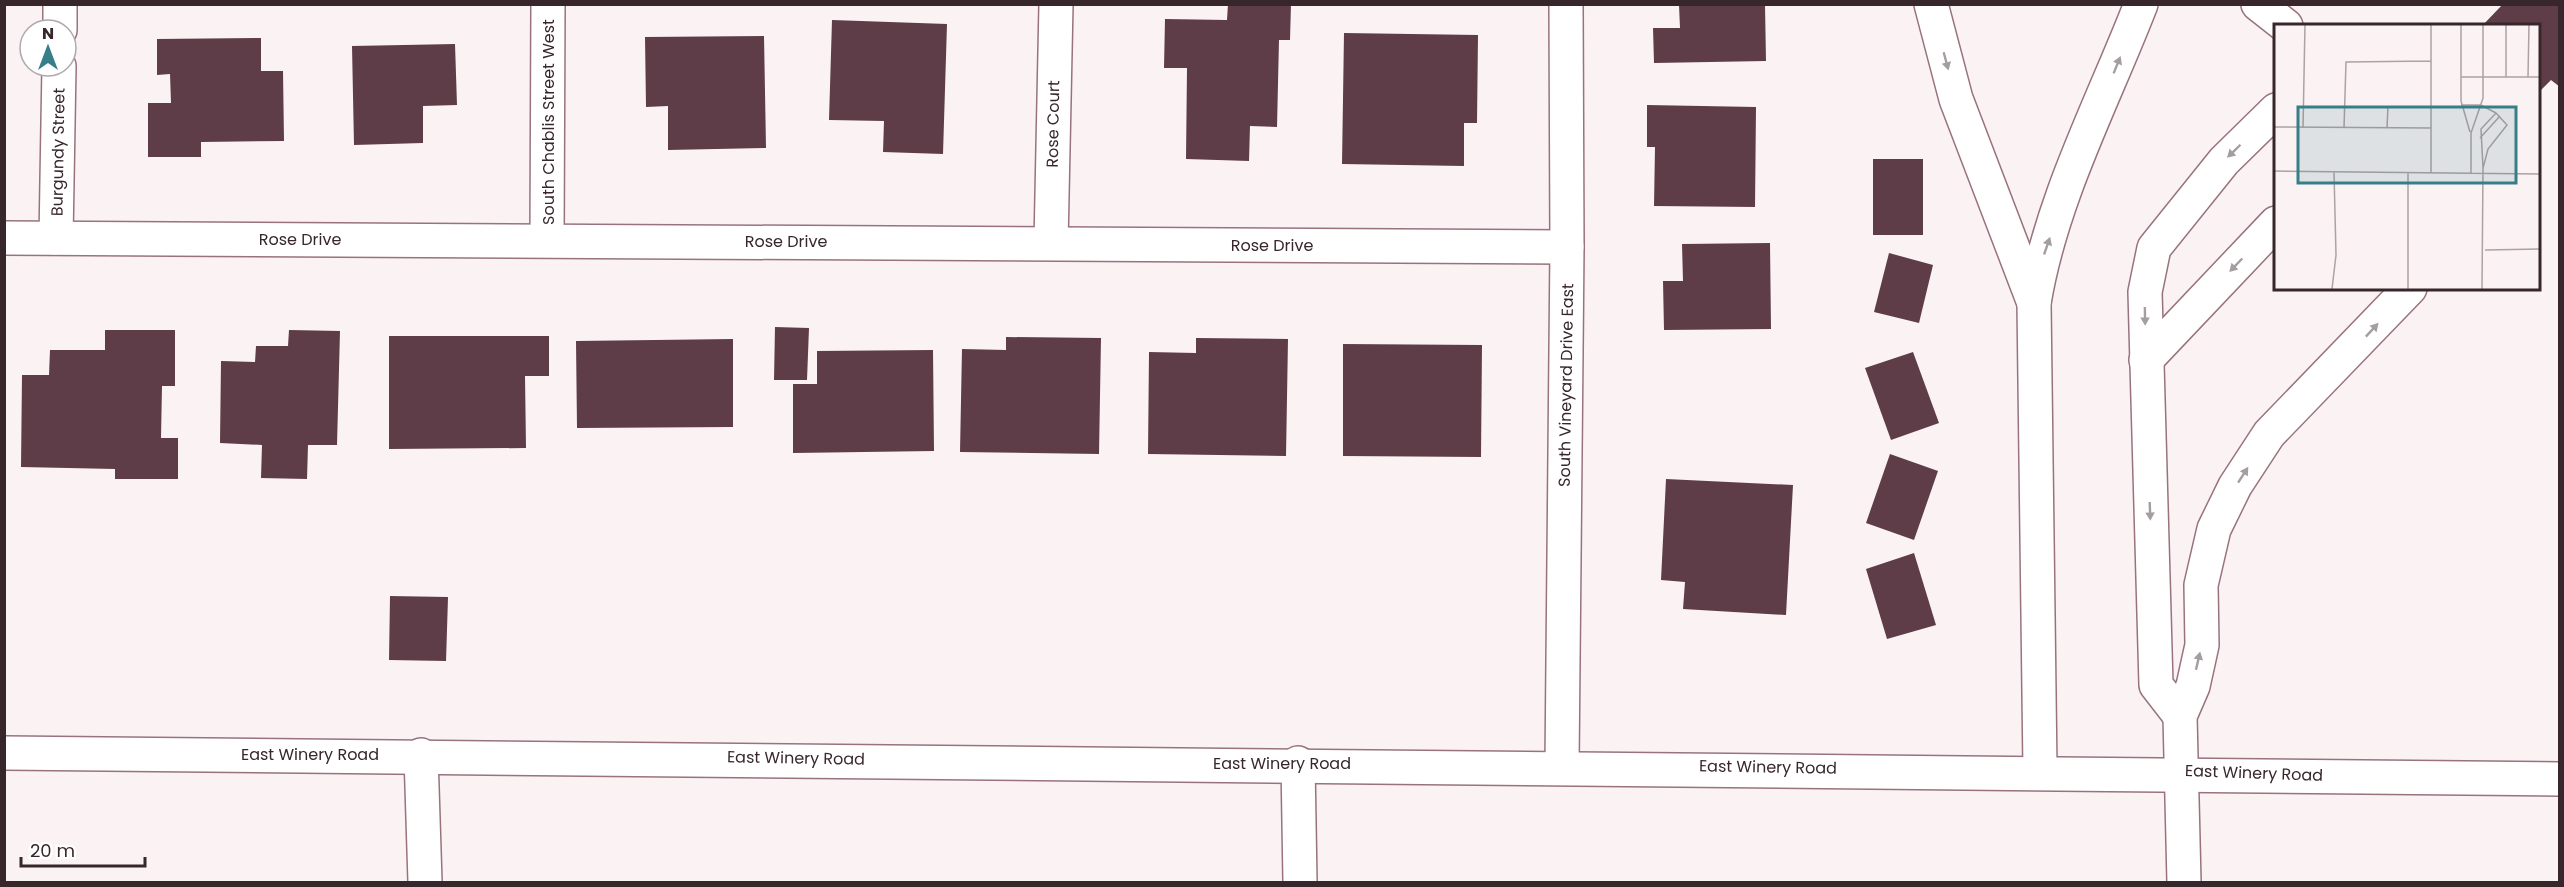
<svg xmlns="http://www.w3.org/2000/svg" width="2564" height="887" font-family="Poppins,sans-serif">
<style>
.building{fill:#5e3d48}
.lines{fill:none;stroke-linecap:round;stroke-linejoin:round}
.minor-casing{stroke:#98737e;stroke-width:36}
.minor{stroke:#fff;stroke-width:33}
.oneway{fill:#a59ea0}
.labels{text-anchor:middle;dominant-baseline:central;stroke-width:6;stroke-linejoin:round;paint-order:stroke}
.street-label{font-size:16px;fill:#37272c;stroke:#fff}
.inset-road{fill:none;stroke:#ada1a4;stroke-width:1.5}
.view{fill:#387e89;fill-opacity:0.15;stroke:#387e89;stroke-width:3}
.inset-edge{fill:none;stroke:#37272c;stroke-width:3}
</style>
<rect width="100%" height="100%" fill="#fbf2f4"/>
<g class="building">
<path d="M1228,4H1291L1290,40H1279L1277,127L1250,126L1249,161L1186,159L1187,68H1164L1165,19L1227,20Z"/>
<path d="M2503,4H2560V87L2551,80L2538,93V26H2482Z"/>
<path d="M1679,5H1765L1766,61L1654,63L1653,28H1680Z"/>
<path d="M832,20L947,24L943,154L883,152L884,121L829,120Z"/>
<path d="M1344,33L1478,35L1477,123H1464V166L1342,164Z"/>
<path d="M764,36L766,148L668,150V106L646,107L645,37Z"/>
<path d="M261,38V71H283L284,141L201,142V157H148V103H171L170,74L157,75V39Z"/>
<path d="M455,44L457,105L423,106V143L354,145L352,46Z"/>
<path d="M1647,105L1756,107L1755,207L1654,206L1655,147H1647Z"/>
<rect x="1873" y="159" width="50" height="76"/>
<path d="M1770,243L1771,329L1664,330L1663,281H1683L1682,244Z"/>
<path d="M1889,253L1933,265L1919,323L1874,312Z"/>
<path d="M775,327L809,328L807,380H774Z"/>
<path d="M105,330H175V386H162L161,438H178V479H115V469L21,467L22,375H49L50,350H105Z"/>
<path d="M289,330L340,331L337,445H308L307,479L261,478L262,445L220,443L221,361L255,362L256,346H288Z"/>
<path d="M389,336H549V376H525L526,448L389,449Z"/>
<path d="M1006,337L1101,338L1099,454L960,452L962,349L1006,350Z"/>
<path d="M1196,338L1288,339L1286,456L1148,454L1149,352L1196,353Z"/>
<path d="M733,339V427L577,428L576,341Z"/>
<path d="M1343,344L1482,345L1481,457L1343,456Z"/>
<path d="M933,350L934,451L793,453V384H817V351Z"/>
<path d="M1913,352L1939,423L1891,440L1865,368Z"/>
<path d="M1890,454L1938,471L1914,540L1866,523Z"/>
<path d="M1666,479L1793,485L1786,615L1683,609L1685,582L1661,580Z"/>
<path d="M1914,553L1936,625L1887,639L1866,569Z"/>
<path d="M390,596L448,597L446,661L389,660Z"/>
</g>
<g class="lines">
<g class="minor-casing">
<g id="minor">
<path d="M1931,4L1956,99L2034,303"/>
<path d="M2258,4L2286,26"/>
<path d="M60,30V4"/>
<path d="M4,238L1567,247"/>
<path d="M56,238L59,66"/>
<path d="M547,239L548,4"/>
<path d="M1051,243L1056,4"/>
<path d="M2146,360L2276,223"/>
<path d="M2180,716L2156,685L2145,292L2154,248L2224,161L2276,110"/>
<path d="M4,753C856,757 1708,766 2560,779"/>
<path d="M421,755L425,882"/>
<path d="M1298,763L1300,882"/>
<path d="M1562,765L1567,247L1566,4"/>
<path d="M2040,770L2034,303C2051,199 2103,102 2141,4"/>
<path d="M2184,882L2180,716L2193,686L2202,645L2201,585L2214,529L2235,486L2269,434L2410,288"/>
</g>
</g>
<use href="#minor" class="minor"/>
</g>
<defs><path id="oneway-solid" d="M-6-.8H1V-3.2L6.5 0L1 3.2V.8H-6Z" transform="scale(1.5)"/></defs>
<g class="oneway">
<use href="#oneway-solid" transform="translate(1946 61) rotate(75)"/>
<use href="#oneway-solid" transform="translate(2117 65) rotate(-68)"/>
<use href="#oneway-solid" transform="translate(2234 151) rotate(136)"/>
<use href="#oneway-solid" transform="translate(2047 246) rotate(-71)"/>
<use href="#oneway-solid" transform="translate(2236 265) rotate(134)"/>
<use href="#oneway-solid" transform="translate(2145 316) rotate(89)"/>
<use href="#oneway-solid" transform="translate(2372 330) rotate(-47)"/>
<use href="#oneway-solid" transform="translate(2243 475) rotate(-57)"/>
<use href="#oneway-solid" transform="translate(2150 511) rotate(88)"/>
<use href="#oneway-solid" transform="translate(2198 661) rotate(-77)"/>
</g>
<g class="labels">
<g class="street-label">
<text transform="translate(548 122) rotate(-90)">South Chablis Street West</text>
<text transform="translate(1053 124) rotate(-89)">Rose Court</text>
<text transform="translate(58 152) rotate(-89)">Burgundy Street</text>
<text x="300" y="239">Rose Drive</text>
<text x="786" y="241">Rose Drive</text>
<text x="1272" y="245">Rose Drive</text>
<text transform="translate(1566 385) rotate(-89)">South Vineyard Drive East</text>
<text x="310" y="754">East Winery Road</text>
<text transform="translate(796 758) rotate(1)">East Winery Road</text>
<text x="1282" y="763">East Winery Road</text>
<text transform="translate(1768 767) rotate(1)">East Winery Road</text>
<text transform="translate(2254 773) rotate(2)">East Winery Road</text>
</g>
</g>
<g transform="translate(2274 24)">
<rect width="266" height="266" fill="#fbf2f4"/>
<path class="inset-road" d="M187,0V77L196,108M187,53H266M232,53V0M254,53L255,0M187,81H207L222,89M0,103L157,104M29,104L31,0M70,104L72,38L157,37M113,104L114,82M206,114L226,92M0,147L266,150M157,149V0M197,149V109L209,74V0M211,226L266,225M58,265L62,231L60,148M134,265V148M208,265L209,144L214,125L233,101L222,89L207,105L209,144"/>
<path class="view" d="M24,83H242V159H24Z"/>
<rect width="266" height="266" class="inset-edge"/>
</g>
<rect width="2564" height="887" fill="none" stroke="#37272c" stroke-width="12"/>
<g transform="translate(48 48)"><circle r="28" fill="#ffffff" stroke="#afa9ab" stroke-width="1.5"/>
<path d="M0-4.5L10 22L0 15L-10 22Z" fill="#387e89"/>
<text y="-9" font-size="16" font-weight="bold" text-anchor="middle" fill="#37272c">N</text>
</g>
<path d="M21 857v9h124v-9" fill="none" stroke="#37272c" stroke-width="3"/>
<text x="30" y="857" font-size="18" fill="#37272c" stroke="#ffffff" stroke-width="4.5" paint-order="stroke">20 m</text>
</svg>
